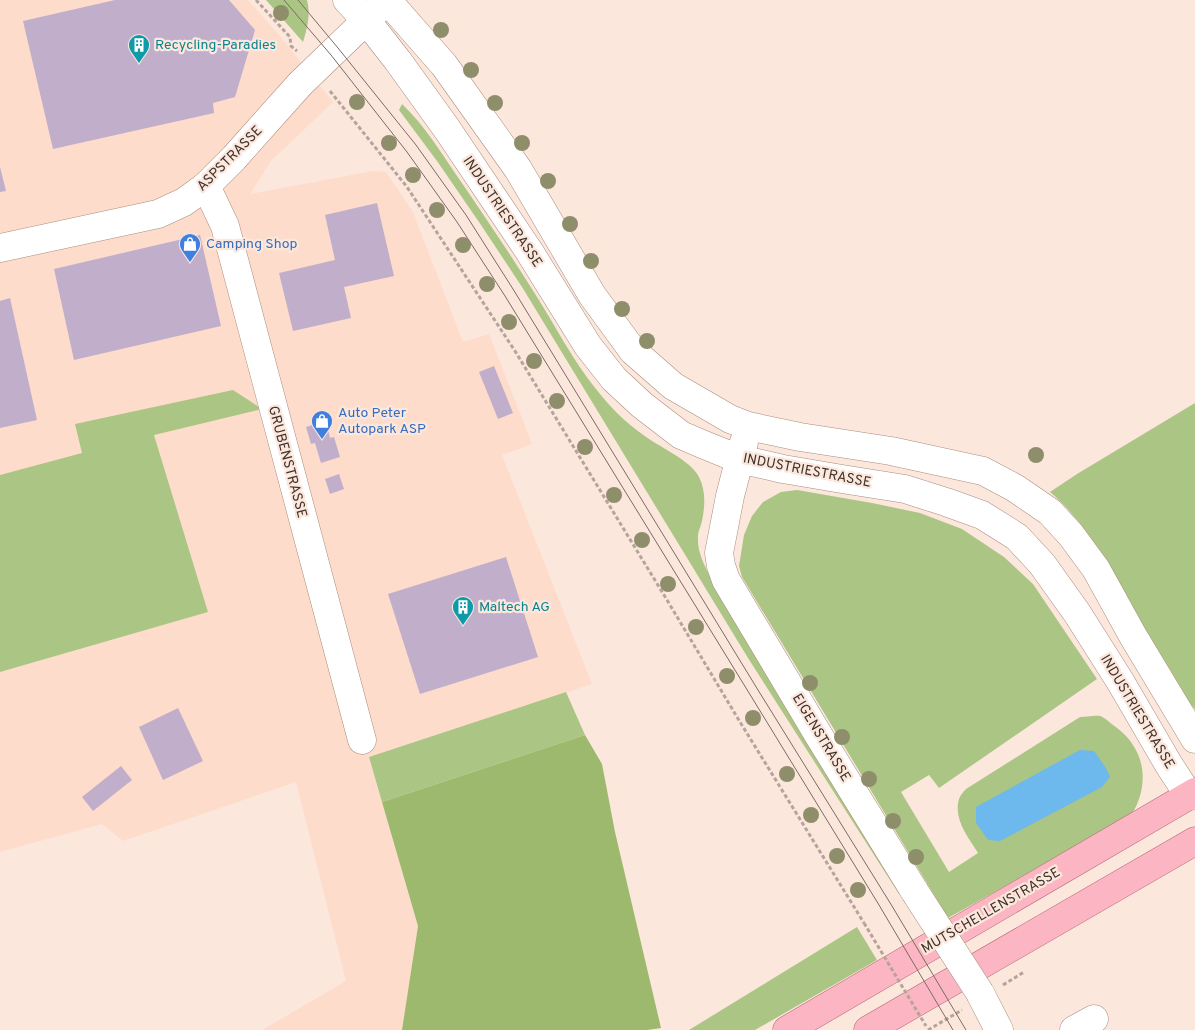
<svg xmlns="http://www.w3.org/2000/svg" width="1195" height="1030" font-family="Overpass,sans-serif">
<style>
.built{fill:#fedccb}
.green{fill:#abc584}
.forest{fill:#9cb96d}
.water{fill:#6db8ec}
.building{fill:#c0aecb}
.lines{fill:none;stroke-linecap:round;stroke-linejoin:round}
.minor-casing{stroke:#ac8c7c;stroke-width:29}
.major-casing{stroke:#b76774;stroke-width:29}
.path{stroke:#b6a49b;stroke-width:3;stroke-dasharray:4 2.5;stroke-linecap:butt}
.minor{stroke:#fff;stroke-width:28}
.major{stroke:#fbb5c3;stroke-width:28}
.tram{stroke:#7b6b63;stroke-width:1}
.minor-bridge-casing{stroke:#ac8c7c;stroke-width:29;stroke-linecap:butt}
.path-bridge{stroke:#b6a49b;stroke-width:3;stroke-dasharray:4 2.5;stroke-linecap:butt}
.minor-bridge{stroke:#fff;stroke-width:28}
.tree{fill:#8e8e6b}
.labels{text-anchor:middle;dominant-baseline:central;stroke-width:4.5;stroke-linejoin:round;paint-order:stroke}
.culture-label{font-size:14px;fill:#0d838f;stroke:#fce7dd;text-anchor:start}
.street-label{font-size:14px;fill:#3f322b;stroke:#fce7dd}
.shop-label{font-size:14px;fill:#366cbe;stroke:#fce7dd;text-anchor:start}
</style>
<rect width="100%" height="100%" fill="#fce7dd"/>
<path class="built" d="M0,0H248L280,36L333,102L271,161L250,194L373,171L386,172L413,212L463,342L489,334L532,444L502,455L592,684L369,757L418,926L402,1030H262L346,981L296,782L123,841L102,824L0,852V672L208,612L154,435L0,475Z"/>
<g class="green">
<path d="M266,0H307C311,14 307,29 303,42Z"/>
<path d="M402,104C423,124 439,149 455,173C483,214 511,255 537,297C556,327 573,361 596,389C609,406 625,422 642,434C657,446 691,460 699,477C706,491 705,506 702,521C701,526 698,531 698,536C697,552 704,564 711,579L902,892L899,894L748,658L522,287L481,225L437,161L399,110Z"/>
<path d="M233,390L262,409L154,435L208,612L0,672V475L82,453L75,424Z"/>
<path d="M1195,403V709L1192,706L1177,686C1161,658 1144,629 1128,600C1105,560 1085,522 1050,492L1077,474Z"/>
<path d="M797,490L872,503L920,513L962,529L1004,557L1033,584L1097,679L939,788L929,775L901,792L949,872L978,853C968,837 953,819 959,799C960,796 963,792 966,789L1080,717C1086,717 1094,715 1100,716C1104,717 1109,722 1113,725C1138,742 1148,768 1140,796C1137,805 1135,810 1129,817L948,918L742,577L739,566L744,535L752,516L763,502L781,492Z"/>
<path d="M566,692L585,735L382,802L369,757Z"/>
<path d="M857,927L877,960L755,1030H689Z"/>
</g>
<path class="forest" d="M585,735L602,764L615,832L661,1028L647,1030H402L418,926L382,802Z"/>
<path class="water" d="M1080,750L1094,751L1106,768L1110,777L1102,787L1000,841L988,840L976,823V807Z"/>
<g class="building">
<path d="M115,0H229L255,30L235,97L213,103L214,113L53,149L23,21Z"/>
<path d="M0,167L6,191L0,192Z"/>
<path d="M377,203L394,276L344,287L351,318L293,331L279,273L335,260L325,215Z"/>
<path d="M200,235L221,326L74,360L54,269Z"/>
<path d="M10,298L37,420L0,428V301Z"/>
<path d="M494,366L513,413L498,419L479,372Z"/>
<path d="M326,421L330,438L334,437L340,457L321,463L315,443L311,444L306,427Z"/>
<path d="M339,474L344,489L330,494L325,479Z"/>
<path d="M506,557L538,657L420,694L388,594Z"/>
<path d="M178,708L203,761L163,780L139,727Z"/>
<path d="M121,766L132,780L93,811L82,797Z"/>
</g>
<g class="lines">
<g class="minor-casing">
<g id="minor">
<path d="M347,0L366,20L398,61L447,129L529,251L588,346L614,379L642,405L681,435L702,444L739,459L783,469L842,479L905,489L946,502L982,515L1017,537L1042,564L1077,613L1120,681L1169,765L1189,796"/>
<path d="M387,0L444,65L518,169L592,295L633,351L673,386L730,419L748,426L800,437L891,451L983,471L1015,488L1050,512L1071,535L1096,569L1133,636L1195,739"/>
<path d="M206,186L225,226L362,740"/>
<path d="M0,248L158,214L184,202L206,186L234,158L300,84L379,8"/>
<path d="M744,442L730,496L719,553L721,566L726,580L819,736L915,892"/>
<path d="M980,993L999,1030"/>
<path d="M1074,1030L1094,1019"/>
</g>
</g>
<g class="major-casing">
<g id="major">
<path d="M787,1030L1195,792"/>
<path d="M868,1030L1195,841"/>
</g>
</g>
<g class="path">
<path d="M256,0L290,37L291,46L297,51"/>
<path d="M330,91L407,187L515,351L664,595L740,722L864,923"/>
<path d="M1003,985L1024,972"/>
<path d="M928,1030L962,1010"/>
</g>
<use href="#minor" class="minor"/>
<use href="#major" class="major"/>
<g class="tram">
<path d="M284,0L331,55L407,152L457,222L505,296L746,688L879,905L953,1030"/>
<path d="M298,0L338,48L416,145L466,215L513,289L758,690L892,906L966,1030"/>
</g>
<g class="minor-bridge-casing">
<path id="minor-bridge" d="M915,892L980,993"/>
</g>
<path class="path-bridge" d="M864,923L926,1026"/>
<use href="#minor-bridge" class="minor-bridge"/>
</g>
<g class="tree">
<circle cx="281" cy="13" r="8"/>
<circle cx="441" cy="30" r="8"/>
<circle cx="471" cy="70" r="8"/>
<circle cx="357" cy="102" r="8"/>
<circle cx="495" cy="103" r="8"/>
<circle cx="389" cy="143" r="8"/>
<circle cx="522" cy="143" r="8"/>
<circle cx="413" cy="175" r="8"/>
<circle cx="548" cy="181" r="8"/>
<circle cx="437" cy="210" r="8"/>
<circle cx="570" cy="224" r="8"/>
<circle cx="463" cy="245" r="8"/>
<circle cx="591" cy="261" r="8"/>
<circle cx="487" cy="284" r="8"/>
<circle cx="622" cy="309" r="8"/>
<circle cx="509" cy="322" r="8"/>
<circle cx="647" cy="341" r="8"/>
<circle cx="534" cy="361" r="8"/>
<circle cx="557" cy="401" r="8"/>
<circle cx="585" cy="447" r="8"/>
<circle cx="1036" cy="455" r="8"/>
<circle cx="614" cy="495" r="8"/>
<circle cx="642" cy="540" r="8"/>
<circle cx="668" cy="584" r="8"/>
<circle cx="696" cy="627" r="8"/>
<circle cx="727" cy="676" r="8"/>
<circle cx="810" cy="683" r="8"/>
<circle cx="753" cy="718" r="8"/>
<circle cx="842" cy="737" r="8"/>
<circle cx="787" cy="774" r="8"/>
<circle cx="869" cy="779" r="8"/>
<circle cx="811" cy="815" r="8"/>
<circle cx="893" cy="821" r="8"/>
<circle cx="837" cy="856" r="8"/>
<circle cx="916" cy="857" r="8"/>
<circle cx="858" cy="890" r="8"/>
</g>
<defs>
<g id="building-pin" transform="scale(1.125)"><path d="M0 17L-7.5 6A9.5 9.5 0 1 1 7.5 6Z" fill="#0f9aa8" stroke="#fce7dd"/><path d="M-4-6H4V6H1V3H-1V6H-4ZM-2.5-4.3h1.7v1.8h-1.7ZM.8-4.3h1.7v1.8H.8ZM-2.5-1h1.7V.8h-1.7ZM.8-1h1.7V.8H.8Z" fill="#fff"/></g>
<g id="shop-pin" transform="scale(1.125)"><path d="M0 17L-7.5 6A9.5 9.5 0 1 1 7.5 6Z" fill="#3f7fe0" stroke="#fce7dd"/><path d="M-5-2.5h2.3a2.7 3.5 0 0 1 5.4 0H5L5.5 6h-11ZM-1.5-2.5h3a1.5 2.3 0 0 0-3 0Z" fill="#fff"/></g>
</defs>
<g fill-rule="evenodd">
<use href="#building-pin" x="139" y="45"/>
<use href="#shop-pin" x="190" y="244"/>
<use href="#shop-pin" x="322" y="421"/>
<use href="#building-pin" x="463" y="607"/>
</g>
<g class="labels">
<g class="culture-label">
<text x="155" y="45">Recycling-Paradies</text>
<text x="479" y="607">Maltech AG</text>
</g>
<g class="street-label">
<text transform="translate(230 159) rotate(-45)">ASPSTRASSE</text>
<text transform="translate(502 212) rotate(56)">INDUSTRIESTRASSE</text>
<text transform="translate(287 462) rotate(75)">GRUBENSTRASSE</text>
<text transform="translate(807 471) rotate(11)">INDUSTRIESTRASSE</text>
<text transform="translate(1137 712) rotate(59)">INDUSTRIESTRASSE</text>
<text transform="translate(821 738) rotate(59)">EIGENSTRASSE</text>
<text transform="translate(991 911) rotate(-30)">MUTSCHELLENSTRASSE</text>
</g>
<g class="shop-label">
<text x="206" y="244">Camping Shop</text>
<text x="338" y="413">Auto Peter<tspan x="338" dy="16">Autopark ASP</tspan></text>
</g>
</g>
</svg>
